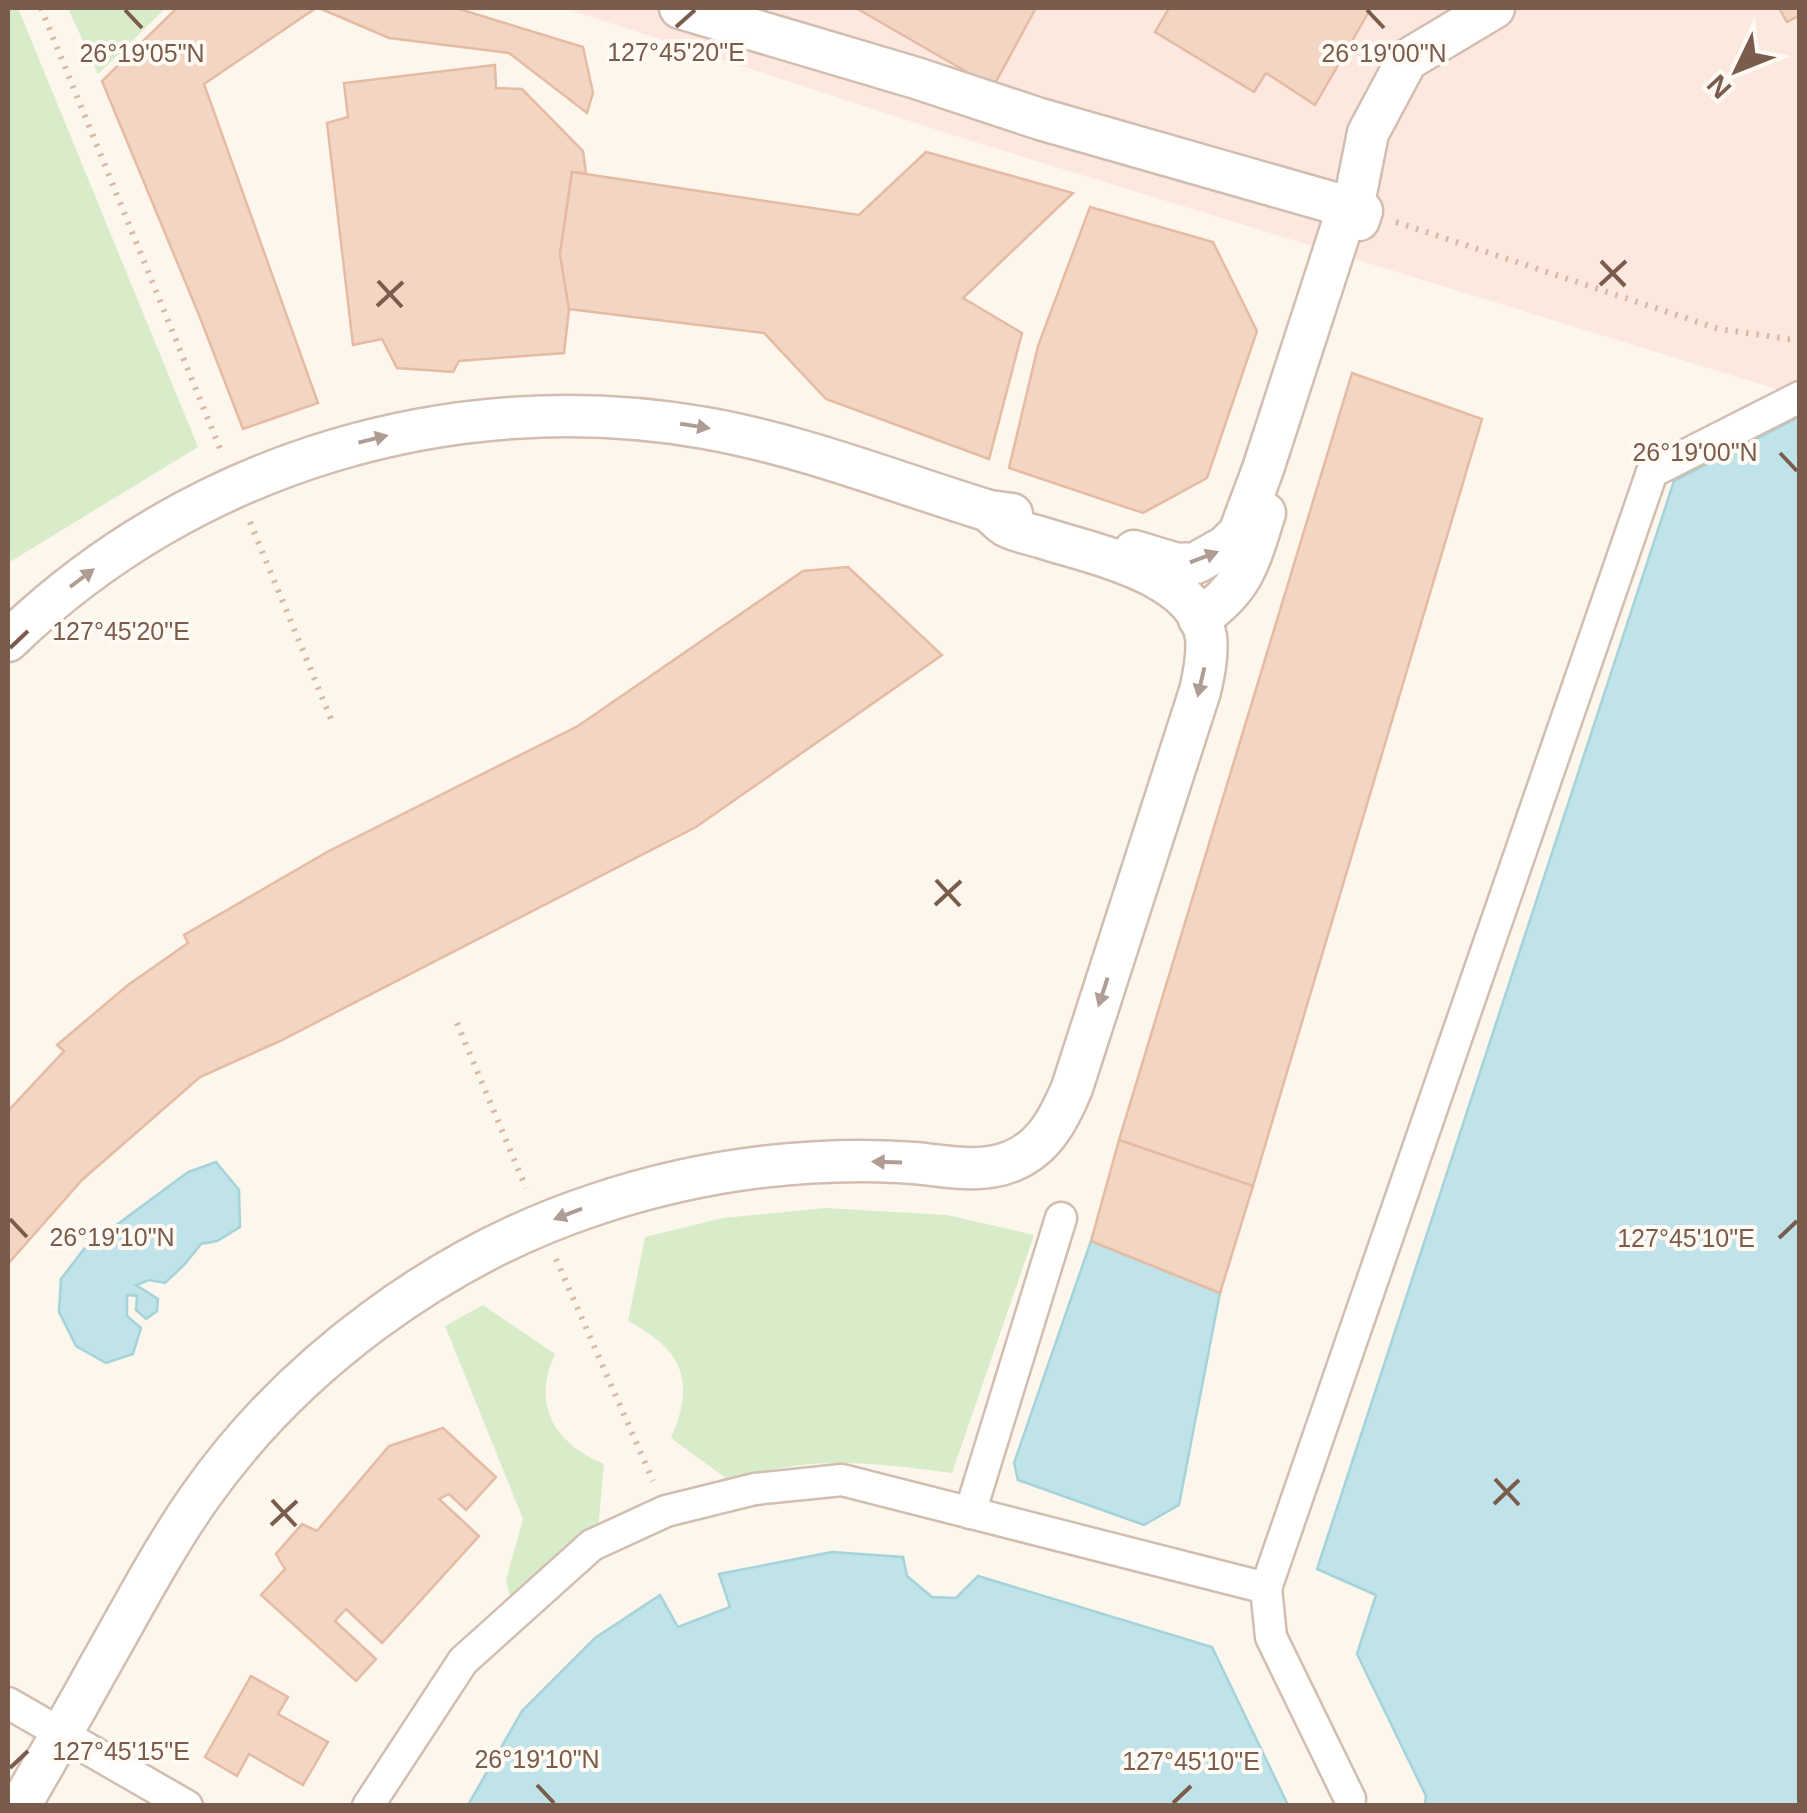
<svg xmlns="http://www.w3.org/2000/svg" width="1807" height="1813" font-family="Arial,sans-serif">
<style>
.commercial{fill:#fde8e0}
.green{fill:#d8ecc9}
.water{fill:#bfe3e8;stroke:#a5d3da;stroke-width:2.5}
.building{fill:#f3d5c3;stroke:#e6bba3;stroke-width:2.5}
.lines{fill:none;stroke-linecap:round;stroke-linejoin:round}
.pedestrian-casing{stroke:#d1beb0;stroke-width:35}
.minor-casing{stroke:#d1beb0;stroke-width:45}
.path{stroke:#d9b8a5;stroke-width:6;stroke-dasharray:2.5 8;stroke-linecap:butt}
.pedestrian{stroke:#fff;stroke-width:30}
.minor{stroke:#fff;stroke-width:40}
.oneway{fill:#af9d94}
.ticks{fill:none;stroke:#7a5c4d;stroke-width:4}
.ticks-label{font-size:25px;text-anchor:middle;fill:#7a5c4d;stroke:#fffaf3;stroke-width:8;stroke-linejoin:round;paint-order:stroke}
</style>
<rect width="100%" height="100%" fill="#fdf6ec"/>
<path class="commercial" d="M564,8H1799V396L962,138Z"/>
<g class="green">
<path d="M8,8H18L198,447L8,563Z"/>
<path d="M68,8H166L98,74Z"/>
<path d="M825,1208L947,1215L1034,1235L952,1473C913,1468 874,1462 835,1463C798,1463 763,1471 727,1479L671,1438C696,1381 683,1350 628,1321L645,1237L723,1218Z"/>
<path d="M483,1305L555,1354C531,1406 555,1443 604,1464L598,1529L554,1559L511,1600L506,1580L523,1519L445,1326Z"/>
</g>
<g class="water">
<path d="M1799,417V1805H1425L1426,1796L1357,1654L1376,1595L1317,1569L1674,481Z"/>
<path d="M216,1162L239,1190L240,1227L217,1241L201,1244L185,1264L165,1283L149,1280L136,1285L158,1299L157,1311L146,1319L136,1310L137,1296L127,1295V1316L141,1328L133,1354L106,1363L76,1346L59,1312L61,1279L84,1249L188,1172Z"/>
<path d="M1091,1241L1220,1293L1179,1505L1144,1525L1018,1480L1014,1463Z"/>
<path d="M832,1552L903,1557L907,1576L932,1597L956,1598L978,1576L1212,1647L1288,1805H468L522,1711L595,1638L660,1595L678,1627L730,1607L719,1574Z"/>
</g>
<g class="building">
<path d="M177,8H316L204,84L318,403L243,429L199,315L102,81Z"/>
<path d="M319,8H456L583,47L593,93L587,113L509,53L389,38Z"/>
<path d="M856,8H1036L993,87Z"/>
<path d="M1169,8H1371L1315,105L1266,73L1254,92L1155,32Z"/>
<path d="M1779,8H1800V15L1787,22Z"/>
<path d="M495,65L496,88L522,89L583,151L586,173L572,172L560,254L569,309L564,353L459,361L453,372L397,368L382,339L353,345L327,123L348,117L344,83Z"/>
<path d="M926,152L1073,193L963,298L1022,333L989,459L826,399L764,333L569,309L560,254L572,172L859,215Z"/>
<path d="M1090,207L1213,242L1257,331L1207,478L1143,513L1009,468L1038,346Z"/>
<path d="M1352,373L1482,419L1253,1186L1119,1140Z"/>
<path d="M848,567L942,655L696,827L280,1041L200,1077L82,1180L8,1264V1111L64,1051L57,1045L128,985L188,943L184,935L327,852L578,726L803,571Z"/>
<path d="M1119,1140L1253,1186L1220,1293L1091,1241Z"/>
<path d="M443,1428L496,1477L466,1510L449,1494L439,1499L479,1536L382,1643L346,1609L335,1621L376,1659L356,1681L261,1595L285,1569L276,1554L302,1524L317,1531L389,1446Z"/>
<path d="M251,1676L288,1697L278,1714L328,1742L303,1785L249,1754L237,1776L205,1757Z"/>
</g>
<g class="lines">
<g class="pedestrian-casing">
<g id="pedestrian">
<path d="M970,1513L1061,1218"/>
<path d="M1266,1588L1271,1637L1350,1799"/>
<path d="M8,1703L187,1806"/>
<path d="M368,1806L463,1661L592,1545L666,1511L755,1489L842,1480L1266,1588L1652,472L1800,397"/>
</g>
</g>
<g class="minor-casing">
<g id="minor">
<path d="M680,8L916,78L1040,119L1362,211L1359,220"/>
<path d="M1353,208L1368,133L1407,60L1494,8"/>
<path d="M1134,551L1177,564L1196,563L1226,546L1239,533L1263,469L1348,207"/>
<path d="M1199,619C1244,588 1249,563 1265,513"/>
<path d="M8,641C191,463 454,384 705,428C802,445 895,482 989,511L1012,514"/>
<path d="M20,1806C45,1762 71,1718 95,1674C129,1615 160,1554 199,1498C292,1365 440,1256 594,1205C680,1176 771,1161 862,1161C879,1161 897,1162 914,1163C947,1166 980,1174 1012,1161C1044,1148 1059,1119 1072,1088L1200,691C1204,674 1208,655 1206,637C1197,574 1093,554 1043,538C1031,534 1017,532 1006,526C1000,522 994,516 989,511"/>
</g>
</g>
<g class="path">
<path d="M41,8L221,451"/>
<path d="M1396,222L1719,329L1789,339L1800,337"/>
<path d="M250,522L331,719"/>
<path d="M457,1023L526,1188"/>
<path d="M556,1259L653,1481"/>
</g>
<use href="#pedestrian" class="pedestrian"/>
<use href="#minor" class="minor"/>
</g>
<defs><path id="oneway-solid" d="M-6-.8H1V-3.2L6.5 0L1 3.2V.8H-6Z" transform="scale(2.5)"/></defs>
<g class="oneway">
<use href="#oneway-solid" transform="translate(695 426) rotate(9)"/>
<use href="#oneway-solid" transform="translate(373 439) rotate(-14)"/>
<use href="#oneway-solid" transform="translate(1204 557) rotate(-21)"/>
<use href="#oneway-solid" transform="translate(82 578) rotate(-37)"/>
<use href="#oneway-solid" transform="translate(1201 682) rotate(103)"/>
<use href="#oneway-solid" transform="translate(1103 992) rotate(108)"/>
<use href="#oneway-solid" transform="translate(887 1162) rotate(-178)"/>
<use href="#oneway-solid" transform="translate(568 1214) rotate(159)"/>
</g>
<path class="ticks" d="M125,10L142,28M1367,10L1384,28M676,27L695,10M1601,261L1625,286M378,281L402,307M1600,285L1626,261M377,306L403,282M1780,453L1797,471M10,648L28,631M936,880L960,906M935,905L961,881M10,1219L27,1237M1779,1238L1797,1221M1495,1479L1519,1505M272,1500L296,1526M1494,1504L1519,1480M271,1525L297,1501M10,1768L28,1751M537,1785L554,1803M1173,1803L1191,1786"/>
<g class="ticks-label">
<text x="676" y="61">127°45'20"E</text>
<text x="142" y="62">26°19'05"N</text>
<text x="1384" y="62">26°19'00"N</text>
<text x="1695" y="461">26°19'00"N</text>
<text x="121" y="640">127°45'20"E</text>
<text x="112" y="1246">26°19'10"N</text>
<text x="1686" y="1247">127°45'10"E</text>
<text x="121" y="1760">127°45'15"E</text>
<text x="537" y="1768">26°19'10"N</text>
<text x="1191" y="1770">127°45'10"E</text>
</g>
<rect width="1807" height="1813" fill="none" stroke="#7a5c4d" stroke-width="20"/>
<g transform="translate(1737 70) rotate(227)" stroke="#fffaf3" stroke-width="8" paint-order="stroke">
<path d="M0-8L18 38L0 25L-18 38Z" fill="#7a5c4d"/>
<text y="-15" font-size="28" font-weight="bold" text-anchor="middle" fill="#7a5c4d">N</text>
</g>
</svg>
